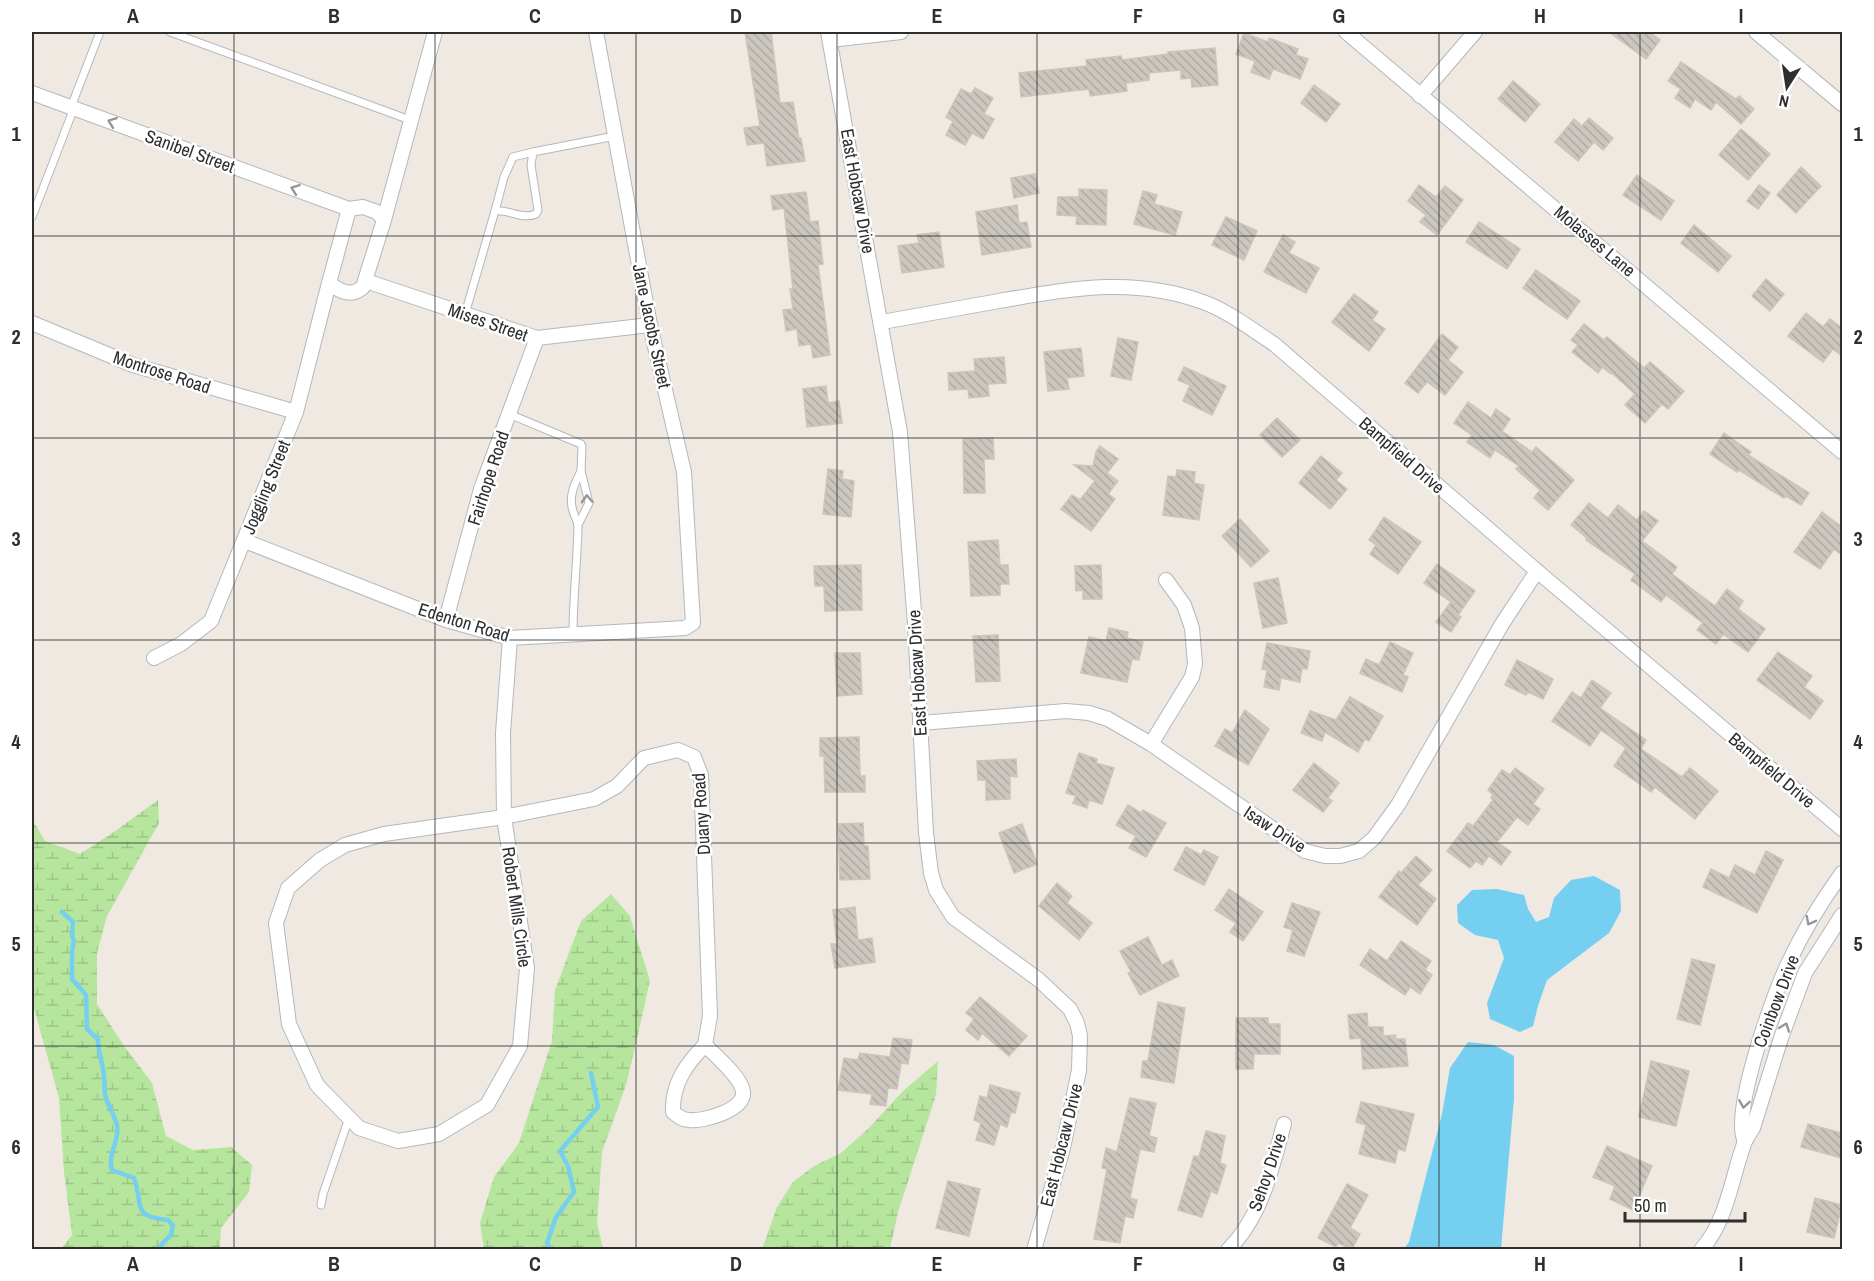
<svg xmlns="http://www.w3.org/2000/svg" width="1874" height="1281" font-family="'Archivo Narrow',sans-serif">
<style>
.wetland{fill:url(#wetland-marsh)}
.water{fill:#75cff0}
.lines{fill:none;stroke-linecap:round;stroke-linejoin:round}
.stream{stroke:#75cff0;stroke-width:4.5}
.building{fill:url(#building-back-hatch);stroke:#cbc5ba;stroke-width:1.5}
.service-casing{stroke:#b4b7c1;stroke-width:9}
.minor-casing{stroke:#b4b7c1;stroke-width:16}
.service{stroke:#fff;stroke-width:7}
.minor{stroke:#fff;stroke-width:14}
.oneway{stroke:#969696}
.grid{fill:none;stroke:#2e2e2e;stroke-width:1.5;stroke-opacity:0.55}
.labels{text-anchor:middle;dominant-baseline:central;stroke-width:5;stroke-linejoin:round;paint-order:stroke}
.street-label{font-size:18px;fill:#2e2e2e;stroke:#fff}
.neatline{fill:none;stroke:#2e2e2e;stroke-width:2}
.grid-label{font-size:20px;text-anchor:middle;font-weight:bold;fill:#2e2e2e}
</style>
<defs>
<pattern id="wetland-marsh" width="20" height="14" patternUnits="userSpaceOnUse" patternTransform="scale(1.5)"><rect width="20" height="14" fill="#b6e59e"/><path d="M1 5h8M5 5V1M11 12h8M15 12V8" fill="none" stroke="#9dc588"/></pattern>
<pattern id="building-back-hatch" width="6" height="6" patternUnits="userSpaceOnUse" patternTransform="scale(1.5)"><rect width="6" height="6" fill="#cbc7bf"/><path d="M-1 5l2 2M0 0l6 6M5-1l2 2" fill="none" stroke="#afaba4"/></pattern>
</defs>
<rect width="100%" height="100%" fill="#efe9e1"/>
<g class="wetland">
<path d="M158,800L159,823L107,916L97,953V1004L122,1043L152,1083L166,1136L193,1150L231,1147L252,1165L249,1192L221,1228L220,1249H61L72,1235L64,1172L59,1098L32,1001V819L45,841L80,854L114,832Z"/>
<path d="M611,894L630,916L650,981L627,1082L602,1152L597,1223L603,1249H484L480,1223L494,1177L519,1143L552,1041L555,990L581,921Z"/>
<path d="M938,1061L936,1095L898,1212L890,1249H762L777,1207L793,1182L814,1166L841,1153L869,1128L903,1091Z"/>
</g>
<g class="water">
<path d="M1594,876L1620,890L1621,911L1609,933L1547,980L1538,1006L1533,1026L1520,1032L1490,1019L1487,1003L1504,958L1498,940L1475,935L1458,923L1457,905L1472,890L1497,889L1524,895L1528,909L1536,922L1549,917L1554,898L1571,880Z"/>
<path d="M1468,1042L1494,1045L1514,1056V1098L1501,1249H1404L1409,1242L1442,1114L1450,1068Z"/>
</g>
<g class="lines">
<g class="stream">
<path d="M62,912L73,922L72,936L74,941L72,951V979L86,995L87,1029L98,1039C98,1052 103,1064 104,1076C105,1082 104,1089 105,1095C108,1105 114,1115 117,1125C120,1141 107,1154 112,1170L134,1178C144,1204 130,1217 168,1220L173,1226L171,1235L160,1246V1250"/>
<path d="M551,1250L547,1243L556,1217L574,1192L568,1166L560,1151L598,1107L591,1073"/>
</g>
</g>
<g class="building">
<path d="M745,32H771L780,103L793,102L799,139L801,138L805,161L767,166L764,143L747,145L744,128L760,126Z"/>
<path d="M1609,32H1649L1660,40L1646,59Z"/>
<path d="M1244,33L1268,42L1269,38L1298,49L1296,55L1308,59L1300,79L1273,69L1269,79L1251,72L1255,61L1236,54Z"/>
<path d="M1215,48L1218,85L1192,87L1191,78L1181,79V70L1149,73V80L1126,83L1127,91L1090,96L1089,89L1021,97L1019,73L1087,66L1086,60L1121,56L1122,60L1168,54V52Z"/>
<path d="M1681,62L1736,99L1739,96L1754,109L1741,124L1716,102L1711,110L1695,99L1690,108L1675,98L1681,89L1668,81Z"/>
<path d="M1513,81L1540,104L1525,122L1498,99Z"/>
<path d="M1314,85L1340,104L1326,122L1301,103Z"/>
<path d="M975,88L993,98L984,114L994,119L983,139L972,133L965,145L946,135L953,121L946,117L961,89L971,94Z"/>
<path d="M1589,118L1613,138L1603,150L1594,142L1578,161L1555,142L1574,119L1582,126Z"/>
<path d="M1741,129L1770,154L1748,180L1719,155Z"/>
<path d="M1801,167L1821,186L1796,213L1777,195Z"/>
<path d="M1035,174L1039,193L1014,198L1011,178Z"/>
<path d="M1637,175L1674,201L1661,220L1623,195Z"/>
<path d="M1419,185L1436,197L1445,186L1463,200L1437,235L1420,222L1426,215L1408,201Z"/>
<path d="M1759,185L1770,193L1758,209L1747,201Z"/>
<path d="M1079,189L1107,190L1106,225L1076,224L1077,216L1057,215L1058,197H1079Z"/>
<path d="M1143,191L1157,195L1154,204L1182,212L1175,235L1134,224Z"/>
<path d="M806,192L810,222L818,221L823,264L818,265L830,355L813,358L811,344L799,346L797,329L786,331L783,310L793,309L790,289H793L784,208L773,210L771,196Z"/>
<path d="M1017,205L1019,223L1027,222L1031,247L982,255L976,212Z"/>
<path d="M1226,217L1257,231L1244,260L1212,245Z"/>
<path d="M1479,222L1520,249L1507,269L1466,242Z"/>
<path d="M1694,225L1731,256L1718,272L1681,243Z"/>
<path d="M939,232L944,267L902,273L898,246L919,243L917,235Z"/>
<path d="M1283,235L1295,242L1289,253L1319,268L1306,293L1264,272Z"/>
<path d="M1536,270L1580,301L1567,319L1523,288Z"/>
<path d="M1766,279L1784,294L1770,311L1752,296Z"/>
<path d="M1354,294L1378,312L1372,320L1385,329L1369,351L1332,322Z"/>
<path d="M1806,313L1823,327L1830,319L1842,328V356L1833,349L1823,362L1788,336Z"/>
<path d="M1584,324L1604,340L1607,337L1644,368L1650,362L1684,391L1668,409L1662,404L1645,423L1625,405L1635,394L1612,373L1611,374L1602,367L1598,373L1572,352L1578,345L1571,340Z"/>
<path d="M1442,334L1458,347L1448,360L1463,372L1445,395L1427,382L1418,393L1405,383Z"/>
<path d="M1118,338L1138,342L1131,380L1111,376Z"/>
<path d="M1081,348L1084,376L1067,378L1069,389L1048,391L1044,352Z"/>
<path d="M1004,357L1006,383L988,384L989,396L969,398L968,389L949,390L948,373L975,371L974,359Z"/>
<path d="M1184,367L1226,386L1212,415L1183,401L1190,385L1178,380Z"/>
<path d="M826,386L828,403L839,401L842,423L807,427L803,389Z"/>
<path d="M1468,402L1491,418L1496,409L1510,419L1502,431L1532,452L1536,447L1574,480L1548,510L1534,498L1540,490L1516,469L1519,466L1495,450L1490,458L1467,442L1472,435L1454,423Z"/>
<path d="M1277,418L1300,440L1282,457L1260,435Z"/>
<path d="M1724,433L1751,452L1748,455L1809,493L1801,505L1786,496L1784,498L1739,470L1737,472L1710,454Z"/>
<path d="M993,438L994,459H984L985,493H964L963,439Z"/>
<path d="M1100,446L1118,459L1107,473L1118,481L1108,494L1115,499L1091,531L1061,509L1072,495L1080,500L1095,481L1074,465L1093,466L1096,452Z"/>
<path d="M1321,456L1342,473L1336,480L1347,489L1330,509L1299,483Z"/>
<path d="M828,469L843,471L842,479L854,481L851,517L823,514Z"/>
<path d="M1177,470L1195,472L1194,483L1204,485L1199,520L1163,515L1168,476L1176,477Z"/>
<path d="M1589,503L1608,518L1618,505L1637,520L1644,511L1658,521L1642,541L1677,567L1672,574L1715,606L1727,589L1743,601L1738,609L1765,629L1748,652L1723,634L1716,644L1697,630L1703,623L1666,595L1661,602L1631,580L1635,574L1586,540L1587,538L1571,525Z"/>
<path d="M1822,512L1842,527V555L1834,549L1820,569L1794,552Z"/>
<path d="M1384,517L1421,542L1398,574L1370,554L1376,545L1369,540Z"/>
<path d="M1240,519L1269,551L1251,567L1222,536Z"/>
<path d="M998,540L1000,565H1008L1009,584H1000V595L971,596L968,542Z"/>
<path d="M1437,564L1475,591L1458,615L1461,617L1451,632L1436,622L1451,602L1424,583Z"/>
<path d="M861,565L862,610L825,611L824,586H815L814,566Z"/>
<path d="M1101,565L1102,599H1083V590L1076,591L1075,566Z"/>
<path d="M1278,578L1287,623L1263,628L1254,583Z"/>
<path d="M1109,628L1128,632L1127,638L1143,642L1139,660L1132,659L1127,682L1081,673L1089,637L1106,641Z"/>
<path d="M998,635L1000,681L976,682L973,636Z"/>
<path d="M1390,642L1413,653L1403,675L1408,677L1402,692L1360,673L1366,659L1379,665Z"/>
<path d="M1267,643L1310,651L1307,669L1302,668L1300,682L1281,678L1279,690L1264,687L1267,670L1262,669Z"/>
<path d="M1778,652L1812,676L1804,687L1823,701L1810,719L1757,680Z"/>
<path d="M835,653H860L862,694L837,696Z"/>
<path d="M1517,660L1553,679L1543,699L1528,692L1526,695L1505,685Z"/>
<path d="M1592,680L1611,693L1600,708L1646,740L1641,749L1682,777L1690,768L1718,791L1695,819L1655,787L1651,792L1614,766L1626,748L1601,730L1590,746L1552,721L1572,692L1581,698Z"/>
<path d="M1350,697L1383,716L1369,741L1365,739L1358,752L1325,732L1322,741L1301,733L1310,711L1336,720Z"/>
<path d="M1245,710L1269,729L1248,765L1215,746L1225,729L1232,733Z"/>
<path d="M859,737L860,776H865V792H825L824,756H820V738Z"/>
<path d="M1079,753L1097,759L1096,763L1114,768L1102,804L1089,800L1087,808L1073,803L1076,796L1066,793Z"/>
<path d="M1016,759L1017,777L1010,776V799L986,800V780H978L977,761Z"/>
<path d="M1314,763L1339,783L1328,798L1332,801L1323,812L1293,790Z"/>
<path d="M1515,768L1544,789L1533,804L1540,809L1528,825L1517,817L1497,842L1511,852L1501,865L1489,856L1482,865L1476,861L1470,868L1447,851L1468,823L1473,826L1493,800L1491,798L1493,795L1488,790L1502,770L1510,775Z"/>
<path d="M1128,805L1141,813L1143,810L1166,823L1146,857L1129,848L1136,836L1116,825Z"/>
<path d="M863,823L864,846H868L870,879L840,880L838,824Z"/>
<path d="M1022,824L1037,864L1014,873L999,833Z"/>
<path d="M1186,847L1201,855L1204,850L1218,857L1204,885L1174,870Z"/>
<path d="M1766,851L1783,860L1757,913L1703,887L1711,869L1729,878L1735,865L1755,875Z"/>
<path d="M1416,856L1432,870L1418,885L1436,899L1417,925L1379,897L1399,871L1401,873Z"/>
<path d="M1057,883L1072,896L1067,903L1092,923L1079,940L1039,906Z"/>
<path d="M1229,889L1263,912L1243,941L1230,932L1236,923L1215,910Z"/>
<path d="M1292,903L1320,912L1304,956L1287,951L1293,930L1284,927Z"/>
<path d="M855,907L858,940L872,938L875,962L835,968L831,944H837L833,910Z"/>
<path d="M1148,937L1162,965L1172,960L1179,976L1140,995L1128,973L1131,972L1120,951Z"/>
<path d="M1401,941L1431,961L1425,970L1432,975L1420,994L1410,987L1405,995L1360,965L1370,949L1387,961Z"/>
<path d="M1692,959L1715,965L1700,1025L1677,1019Z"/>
<path d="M980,997L1027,1036L1009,1056L982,1033L978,1040L966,1030L974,1019L966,1013Z"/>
<path d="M1158,1002L1185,1008L1174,1083L1141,1077L1143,1061H1148Z"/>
<path d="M1367,1013L1368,1027H1383V1036L1396,1035L1395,1039H1405L1408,1066L1363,1069L1361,1038L1350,1039L1348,1015Z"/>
<path d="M1236,1018H1268V1024H1280V1054H1254L1253,1069H1236Z"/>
<path d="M893,1038L912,1040L908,1064L901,1063L897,1089L888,1088L886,1106L870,1104L872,1094L838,1090L844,1058L858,1060L860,1053L890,1057Z"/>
<path d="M1651,1061L1689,1071L1676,1126L1639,1117Z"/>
<path d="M990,1085L1020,1093L1015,1113L1011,1112L1007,1127L1000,1124L994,1145L976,1140L981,1123L974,1120L980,1096L987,1098Z"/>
<path d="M1130,1098L1156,1103L1149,1136L1157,1138L1154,1152L1140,1149L1130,1198L1137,1200L1133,1218L1125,1216L1120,1243L1094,1239L1107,1169L1102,1168L1106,1148L1117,1152Z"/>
<path d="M1361,1102L1414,1114L1405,1151L1398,1149L1395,1163L1359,1154L1366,1125L1356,1122Z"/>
<path d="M1808,1124L1842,1133V1158L1801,1147Z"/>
<path d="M1206,1131L1225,1136L1220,1163L1226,1165L1217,1194L1211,1191L1202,1217L1178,1210L1194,1156L1199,1157Z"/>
<path d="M1607,1146L1652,1166L1633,1210L1610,1199L1615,1186L1593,1177Z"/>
<path d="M948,1181L980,1189L969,1236L936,1228Z"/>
<path d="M1347,1184L1368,1195L1350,1228L1360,1234L1352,1249L1338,1243L1336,1247L1318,1238Z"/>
<path d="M1815,1198L1842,1205L1834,1238L1807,1232Z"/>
</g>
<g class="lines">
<g class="service-casing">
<g id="service">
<path d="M170,32L410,120"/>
<path d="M71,107L100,32"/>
<path d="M495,211L504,177L513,157L533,152"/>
<path d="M32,217L74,108"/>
<path d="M465,314L495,211C509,209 522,220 536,214L538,210L531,165L533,152L615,136"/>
<path d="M509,414L581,444L582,447L581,471L589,503L578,525"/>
<path d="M573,635C573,599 577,564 578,528C578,522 575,517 573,511C568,496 575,483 581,471"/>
<path d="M321,1205L323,1194L349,1118"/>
</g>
</g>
<g class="minor-casing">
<g id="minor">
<path d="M828,32L900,432L915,624L926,833L931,873L936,890L953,917L1039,980L1070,1009L1077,1023L1080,1036L1079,1070L1063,1148L1034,1250"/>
<path d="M1346,32L1842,452"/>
<path d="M1756,32L1842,104"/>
<path d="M830,40L901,32"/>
<path d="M32,93L349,209"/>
<path d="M1420,96L1475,32"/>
<path d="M363,207L377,212L384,220L363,287C352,297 340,292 329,283L349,209Z"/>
<path d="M384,220L435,32"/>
<path d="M366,281L537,338L650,325"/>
<path d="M882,322C921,315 960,308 999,301C1069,289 1133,276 1203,302C1228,311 1251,329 1274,344L1537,571L1842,829"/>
<path d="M32,323L133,365L296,412"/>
<path d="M245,541L446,620L510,638L685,628L693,623L684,472L650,325L596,32"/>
<path d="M446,620L481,489L537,338"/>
<path d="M510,638L503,733L504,817L527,968L520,1046L487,1105L439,1134L398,1141L359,1128L317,1085L289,1024L276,923L288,888L320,860L345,845L384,834L504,817L594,799L617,786L644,758L678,750L694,757L701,775L710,1016L705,1045C715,1055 742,1078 743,1092C745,1110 703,1122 689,1120C682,1120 678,1116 673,1112C672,1084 686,1064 705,1045"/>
<path d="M154,658L181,644L211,621L296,412L329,283"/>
<path d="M921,723L1066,711L1089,713L1108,719L1151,744L1305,851L1325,856H1340L1359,851L1374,838L1398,805L1502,624L1537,571"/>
<path d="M1151,744L1192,677L1195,664L1192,628L1184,605L1166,580"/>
<path d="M1745,1141C1730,1116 1774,992 1788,964C1803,931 1821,902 1842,873"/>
<path d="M1228,1250C1262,1216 1272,1168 1284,1124"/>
<path d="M1701,1250C1727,1221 1731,1180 1744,1144C1746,1138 1750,1133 1753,1128L1781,1038L1805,973L1842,915"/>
</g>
</g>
<use href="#service" class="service"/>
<use href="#minor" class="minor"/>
</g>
<defs><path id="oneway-chevron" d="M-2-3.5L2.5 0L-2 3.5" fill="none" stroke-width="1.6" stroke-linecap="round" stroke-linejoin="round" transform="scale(1.5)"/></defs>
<g class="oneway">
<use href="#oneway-chevron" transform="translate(112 122) rotate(-160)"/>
<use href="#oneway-chevron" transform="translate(295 189) rotate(-160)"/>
<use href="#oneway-chevron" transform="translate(587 499) rotate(-93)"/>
<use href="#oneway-chevron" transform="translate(1810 921) rotate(118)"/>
<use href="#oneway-chevron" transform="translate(1785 1027) rotate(-70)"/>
<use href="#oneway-chevron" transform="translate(1744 1104) rotate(99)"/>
</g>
<path class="grid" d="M234,32V1250M435,32V1250M636,32V1250M837,32V1250M1037,32V1250M1238,32V1250M1439,32V1250M1640,32V1250M32,236H1842M32,438H1842M32,640H1842M32,843H1842M32,1046H1842"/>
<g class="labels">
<g class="street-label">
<text transform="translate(190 151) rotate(20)">Sanibel Street</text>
<text transform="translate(858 191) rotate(80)">East Hobcaw Drive</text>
<text transform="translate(1595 241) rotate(40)">Molasses Lane</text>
<text transform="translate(488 322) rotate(19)">Mises Street</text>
<text transform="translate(652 326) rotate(78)">Jane Jacobs Street</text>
<text transform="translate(162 372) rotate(18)">Montrose Road</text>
<text transform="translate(1402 455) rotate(41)">Bampfield Drive</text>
<text transform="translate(488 478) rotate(-72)">Fairhope Road</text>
<text transform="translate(266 487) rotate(-68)">Joggling Street</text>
<text transform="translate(464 622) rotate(17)">Edenton Road</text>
<text transform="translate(917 673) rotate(-93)">East Hobcaw Drive</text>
<text transform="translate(1772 770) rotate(40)">Bampfield Drive</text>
<text transform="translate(701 814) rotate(-94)">Duany Road</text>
<text transform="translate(1275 829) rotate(33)">Isaw Drive</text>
<text transform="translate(517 907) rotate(82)">Robert Mills Circle</text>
<text transform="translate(1776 1001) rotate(-69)">Coinbow Drive</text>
<text transform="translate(1061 1145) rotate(-76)">East Hobcaw Drive</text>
<text transform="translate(1267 1172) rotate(-71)">Sehoy Drive</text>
</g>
</g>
<rect width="1874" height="1281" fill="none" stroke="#ffffff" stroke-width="66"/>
<g transform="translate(1787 87) rotate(192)" stroke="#ffffff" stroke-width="4.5" paint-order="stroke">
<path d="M0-4.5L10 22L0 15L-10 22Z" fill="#2e2e2e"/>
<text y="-9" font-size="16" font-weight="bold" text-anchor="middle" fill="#2e2e2e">N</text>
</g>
<path d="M1625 1212v9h120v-9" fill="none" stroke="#2e2e2e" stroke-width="3"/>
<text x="1634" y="1212" font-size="18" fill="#2e2e2e" stroke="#ffffff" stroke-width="4.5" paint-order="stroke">50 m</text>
<rect x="33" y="33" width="1808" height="1215" class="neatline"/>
<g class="grid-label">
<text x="133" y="23">A</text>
<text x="334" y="23">B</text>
<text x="535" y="23">C</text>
<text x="736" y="23">D</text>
<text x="937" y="23">E</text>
<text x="1138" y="23">F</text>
<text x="1339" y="23">G</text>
<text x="1540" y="23">H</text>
<text x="1741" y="23">I</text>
<text x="16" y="141">1</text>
<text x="1858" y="141">1</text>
<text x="16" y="344">2</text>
<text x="1858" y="344">2</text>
<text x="16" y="546">3</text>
<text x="1858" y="546">3</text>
<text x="16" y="749">4</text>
<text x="1858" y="749">4</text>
<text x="16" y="951">5</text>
<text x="1858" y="951">5</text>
<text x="16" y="1154">6</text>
<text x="1858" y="1154">6</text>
<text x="133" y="1271">A</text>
<text x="334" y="1271">B</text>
<text x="535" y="1271">C</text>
<text x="736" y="1271">D</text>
<text x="937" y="1271">E</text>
<text x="1138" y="1271">F</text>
<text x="1339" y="1271">G</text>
<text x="1540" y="1271">H</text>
<text x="1741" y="1271">I</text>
</g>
</svg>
